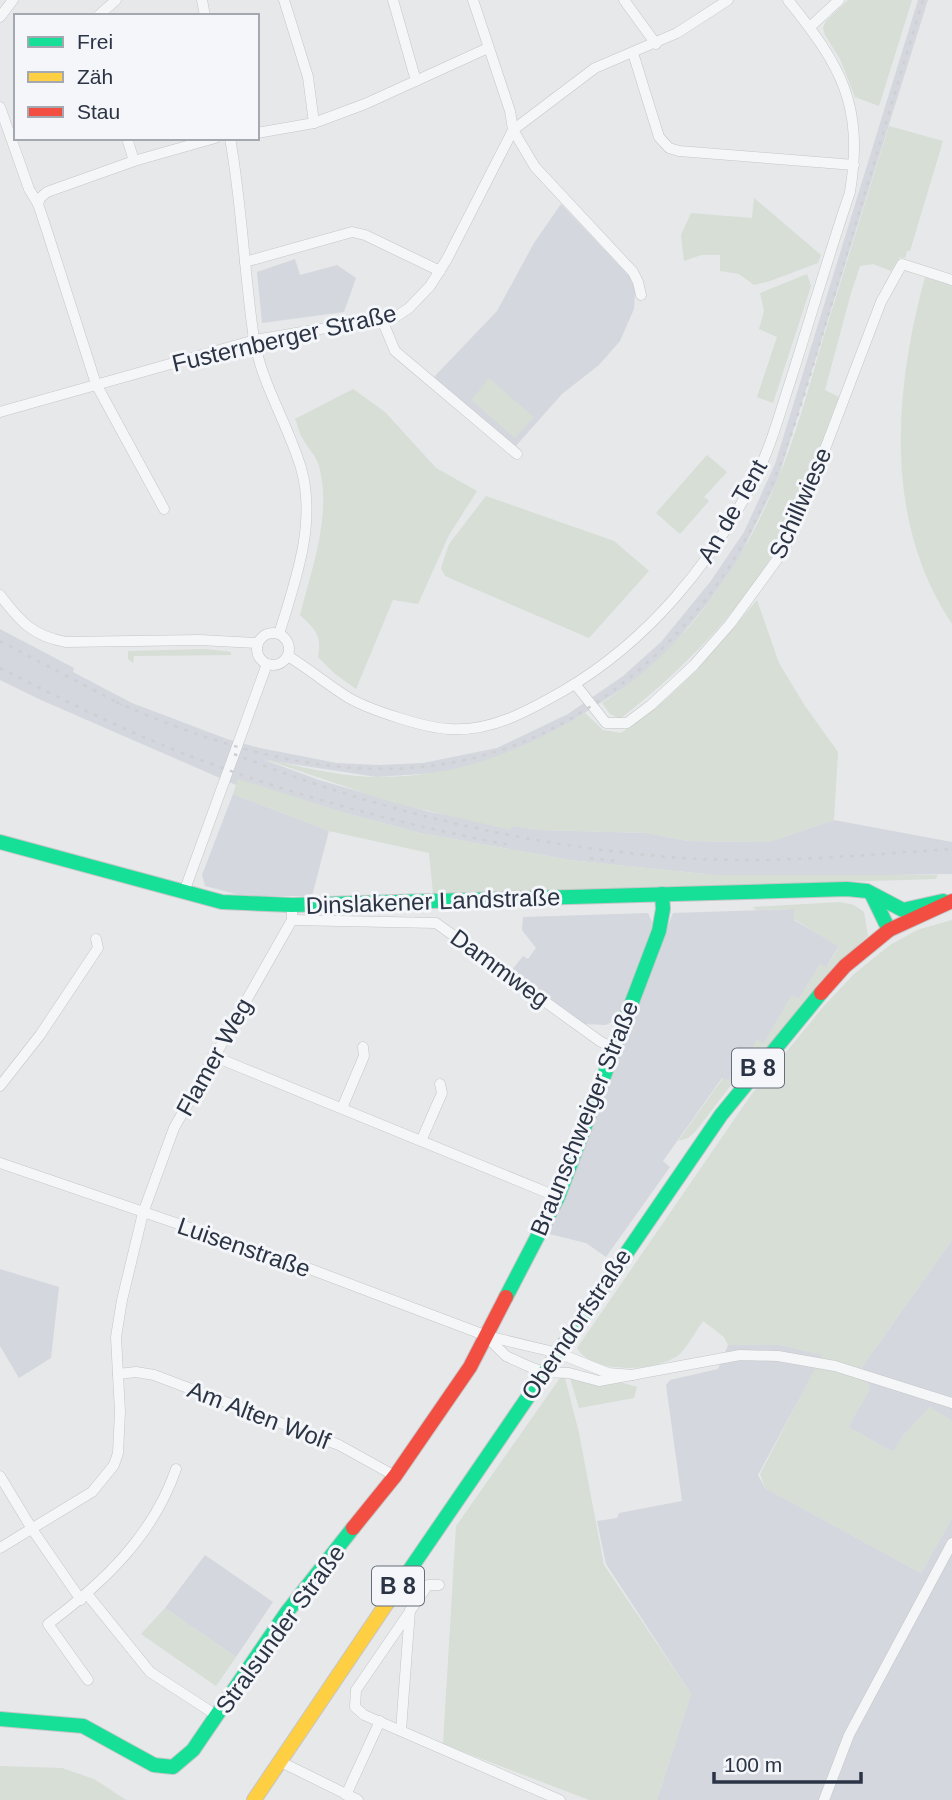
<svg xmlns="http://www.w3.org/2000/svg" width="952" height="1800" font-family="Helvetica,sans-serif">
<style>
.built{fill:#d4d7dd}
.green{fill:#d6ded6}
.lines{fill:none;stroke-linecap:round;stroke-linejoin:round}
.street-casing{stroke:#c4c6c8;stroke-width:11}
.fast-casing{stroke:#c4c6c8;stroke-width:16}
.slow-casing{stroke:#c4c6c8;stroke-width:16}
.jam-casing{stroke:#c4c6c8;stroke-width:16}
.street{stroke:#f5f6f7;stroke-width:10}
.fast{stroke:#16e098;stroke-width:14}
.slow{stroke:#ffcf43;stroke-width:14}
.jam{stroke:#f24e42;stroke-width:14}
.rail{stroke:#cecfd2;stroke-width:2.5;stroke-dasharray:3.5 7;stroke-linecap:butt}
.labels{text-anchor:middle;dominant-baseline:central;stroke-width:6;stroke-linejoin:round;paint-order:stroke}
.shield{fill:#f4f6f9;stroke:#676e7b;stroke-width:2}
.shield-label{font-size:23px;font-weight:bold;fill:#2b3445}
.street-label{font-size:24px;fill:#2b3445;stroke:#f4f6f9}
</style>
<rect width="100%" height="100%" fill="#e6e8ea"/>
<g class="built">
<path d="M918,0H928L778,479L737,562L708,603L668,651L633,682L572,721L525,746L472,766L434,773L377,777L265,760L319,780L430,812L539,830L647,833L688,841L769,842L834,820L952,842V874L826,876L715,875L570,860L420,833L345,813L239,780L236,785L41,700L0,680V629L74,668L73,672L132,703L227,739L260,748L337,763L379,765L423,763L497,748L568,714L623,676L661,642L710,582L744,532L775,464Z"/>
<path d="M561,204L632,279L635,292L634,309L620,341L599,365L562,394L514,448L434,377L497,311L534,243Z"/>
<path d="M295,259L300,275L337,265L356,278L344,312L262,323L257,272Z"/>
<path d="M233,794L329,831L312,896H243L205,886L202,875Z"/>
<path d="M794,909V920L839,946L826,968L820,964L799,999L792,995L764,1044L757,1040L744,1062L741,1060L728,1081L722,1078L663,1161L670,1167L606,1257L586,1243L545,1233L673,913Z"/>
<path d="M648,913L652,922L651,932L620,1013L615,1020L606,1025L584,1024L512,970L523,956L528,959L536,948L522,930L523,917Z"/>
<path d="M952,1240V1421L930,1407L903,1436L893,1452L848,1427L870,1389L862,1367Z"/>
<path d="M0,1269L59,1287L51,1358L19,1378L0,1346Z"/>
<path d="M728,1345H781L823,1355L758,1475L765,1488L921,1573L952,1518V1800H657L691,1694L606,1564L597,1521L617,1518L619,1513L682,1501L666,1385L670,1380L718,1369Z"/>
<path d="M205,1555L273,1602L236,1657L165,1608Z"/>
</g>
<g class="green">
<path d="M848,0H912L879,106L855,97L840,59L825,35L823,28L826,21Z"/>
<path d="M889,126L943,141L910,251H907L905,258L900,257L891,271L873,264L860,266L851,293L825,390L839,397C820,443 807,492 783,536C745,608 684,669 620,719L610,714L602,703C685,649 739,571 777,481C796,437 809,386 823,339C845,268 867,197 889,126Z"/>
<path d="M754,198L821,255L818,263L770,281L754,285L739,274L720,271V255H701L684,261L681,235L691,213L752,218Z"/>
<path d="M807,274L811,286L773,403L757,397L777,337L759,329L764,311L760,293Z"/>
<path d="M925,277L952,286V624C883,521 894,391 925,277Z"/>
<path d="M489,378L534,417L515,438L471,400Z"/>
<path d="M353,389L385,412L436,468L477,491L449,535L418,604L393,600L356,689L334,673L318,657C322,635 316,630 300,615C312,568 332,515 319,466C316,455 308,449 303,439C299,433 298,425 295,419Z"/>
<path d="M707,455L727,472L704,497L709,501L680,534L656,513Z"/>
<path d="M486,496L614,541L649,571L589,638L445,576L441,568L449,544Z"/>
<path d="M757,600L779,663L805,706L838,752L834,820L769,842L688,841L647,833L539,830L513,826L510,830L391,802L258,757C296,766 339,777 379,777C457,777 519,752 585,713L603,730L621,733L664,701L697,670Z"/>
<path d="M206,649L231,652V655L134,656L133,663L128,659V651Z"/>
<path d="M238,779L345,813L420,833L570,860L715,875H938L936,879L433,894L429,853L329,831L233,794Z"/>
<path d="M840,902L854,905L864,912L868,936L848,955L745,1075L735,1080L695,1132L688,1138L678,1141L723,1078L728,1081L741,1060L744,1061L757,1040L764,1043L792,995L799,999L820,964L827,967L839,947L794,919V909L756,910L752,907Z"/>
<path d="M952,920V1240L862,1367L870,1389L848,1427L893,1452L903,1436L930,1407L952,1421V1518L921,1573L765,1488L760,1474L822,1355L781,1345H728L724,1337L703,1321C695,1332 686,1350 676,1357C653,1371 593,1375 577,1348L751,1095L823,1007L854,974L890,945L917,930Z"/>
<path d="M560,1378H565L579,1433L604,1565L691,1694L657,1800H589L443,1744L456,1526Z"/>
<path d="M570,1378L599,1385L620,1382L637,1387L634,1398L579,1408Z"/>
<path d="M165,1608L236,1657L216,1686L141,1634Z"/>
<path d="M0,1766L62,1768L94,1779L126,1800H0Z"/>
</g>
<g class="lines">
<g class="street-casing">
<g id="street">
<path d="M202,0L205,16"/>
<path d="M284,0L308,77L314,123"/>
<path d="M393,0L416,81"/>
<path d="M473,0L510,111L513,130L535,167L633,272L638,282L641,295"/>
<path d="M624,0L656,44"/>
<path d="M98,16L116,0"/>
<path d="M0,17L13,0"/>
<path d="M810,27L839,0"/>
<path d="M633,53L659,137L669,148L679,151L854,165"/>
<path d="M0,107L29,189L38,204L47,231L96,384L164,509"/>
<path d="M257,133L314,123L365,104L488,48"/>
<path d="M127,138L134,161"/>
<path d="M230,138C242,204 244,272 254,339C262,385 288,424 301,468C317,523 295,582 279,634"/>
<path d="M38,204L40,198L47,192L134,161L215,138"/>
<path d="M245,262L352,232L365,235L440,271"/>
<path d="M382,320L395,351L517,454"/>
<path d="M0,412L255,340L397,316L409,308L430,286L447,259L513,130L595,68L677,33L728,0"/>
<path d="M0,595C20,621 32,636 66,642L200,640L258,643"/>
<circle cx="273" cy="649" r="16"/>
<path d="M288,656C309,669 328,685 349,698C370,710 425,728 449,729C491,732 528,711 563,691C647,642 711,565 755,478C771,447 780,412 791,379C811,316 829,254 850,192C864,104 841,66 788,0"/>
<path d="M575,684L606,723H627L651,705L694,665L730,624L784,550L807,496L881,302L902,264L952,280"/>
<path d="M184,892L267,664"/>
<path d="M292,920L436,923L601,1042L613,1047"/>
<path d="M213,1056L558,1197"/>
<path d="M0,1086L40,1035L98,948L96,939"/>
<path d="M342,1108L364,1056L363,1047"/>
<path d="M421,1141L442,1093L440,1084"/>
<path d="M0,1163L310,1269L487,1336L558,1353L608,1373L633,1375"/>
<path d="M487,1337L506,1356L530,1367L544,1372L569,1373L599,1381L740,1355L778,1356L835,1366L952,1403"/>
<path d="M118,1374L136,1372L154,1375L339,1445L395,1476"/>
<path d="M0,1476L32,1529L81,1600"/>
<path d="M0,1548L92,1492L114,1465L118,1453L120,1412L116,1337L122,1300L143,1213L174,1128L292,920V905"/>
<path d="M439,1585H428L356,1690L355,1707L364,1715L560,1800"/>
<path d="M87,1594L150,1672L216,1715"/>
<path d="M88,1680L48,1624C103,1583 153,1536 176,1469"/>
<path d="M401,1730L410,1610"/>
<path d="M279,1761L358,1800"/>
<path d="M346,1795L380,1721"/>
<path d="M824,1800L849,1735L952,1543"/>
</g>
</g>
<g class="fast-casing">
<g id="fast">
<path d="M0,842L222,902L292,905L847,889L867,891L903,910L943,901"/>
<path d="M872,895L889,930"/>
<path d="M506,1297L558,1197L659,931L663,909L662,894"/>
<path d="M387,1603L721,1115L821,993"/>
<path d="M0,1719L83,1726L154,1765L173,1767L193,1750L287,1612L353,1528"/>
</g>
</g>
<g class="slow-casing">
<path id="slow" d="M254,1800L387,1603"/>
</g>
<g class="jam-casing">
<g id="jam">
<path d="M821,993L845,966L889,930L952,901"/>
<path d="M353,1528L395,1476L470,1367L506,1297"/>
</g>
</g>
<use href="#street" class="street"/>
<use href="#fast" class="fast"/>
<use href="#slow" class="slow"/>
<use href="#jam" class="jam"/>
<g class="rail">
<path d="M0,641L122,705"/>
<path d="M0,668C44,690 89,713 134,733C254,785 382,821 510,845"/>
<path d="M116,702C299,783 477,810 640,669C689,626 730,574 758,515C791,449 809,376 831,306C862,204 892,102 923,0"/>
<path d="M234,754C376,811 530,847 682,858C772,864 862,855 952,849"/>
<path d="M590,858L616,861"/>
</g>
</g>
<g class="labels">
<g class="shield">
<rect x="732" y="1048.5" width="52" height="39" rx="5"/>
<rect x="372" y="1566.5" width="52" height="39" rx="5"/>
</g>
<g class="shield-label">
<text x="758" y="1068">B 8</text>
<text x="398" y="1586">B 8</text>
</g>
<g class="street-label">
<text transform="translate(284 338) rotate(-13)">Fusternberger Straße</text>
<text transform="translate(800 503) rotate(-66)">Schillwiese</text>
<text transform="translate(732 511) rotate(-60)">An de Tent</text>
<text transform="translate(433 901) rotate(-2)">Dinslakener Landstraße</text>
<text transform="translate(500 968) rotate(36)">Dammweg</text>
<text transform="translate(214 1057) rotate(-61)">Flamer Weg</text>
<text transform="translate(584 1118) rotate(-68)">Braunschweiger Straße</text>
<text transform="translate(244 1247) rotate(19)">Luisenstraße</text>
<text transform="translate(576 1324) rotate(-56)">Oberndorfstraße</text>
<text transform="translate(259 1415) rotate(21)">Am Alten Wolf</text>
<text transform="translate(280 1629) rotate(-54)">Stralsunder Straße</text>
</g>
</g>
<rect x="14" y="14" width="245" height="126" fill="#f4f6f9" stroke="#a4a8b1" stroke-width="2"/>
<rect x="28" y="37" width="35" height="10" fill="#16e098" stroke="#a4a8b1" stroke-width="2"/>
<text x="77" y="49" font-size="21" fill="#2b3445">Frei</text>
<rect x="28" y="72" width="35" height="10" fill="#ffcf43" stroke="#a4a8b1" stroke-width="2"/>
<text x="77" y="84" font-size="21" fill="#2b3445">Zäh</text>
<rect x="28" y="107" width="35" height="10" fill="#f24e42" stroke="#a4a8b1" stroke-width="2"/>
<text x="77" y="119" font-size="21" fill="#2b3445">Stau</text>
<path d="M714 1772v10h147v-10" fill="none" stroke="#2b3445" stroke-width="3.5"/>
<text x="724" y="1772" font-size="21" fill="#2b3445" stroke="#f4f6f9" stroke-width="5" paint-order="stroke">100 m</text>
</svg>
